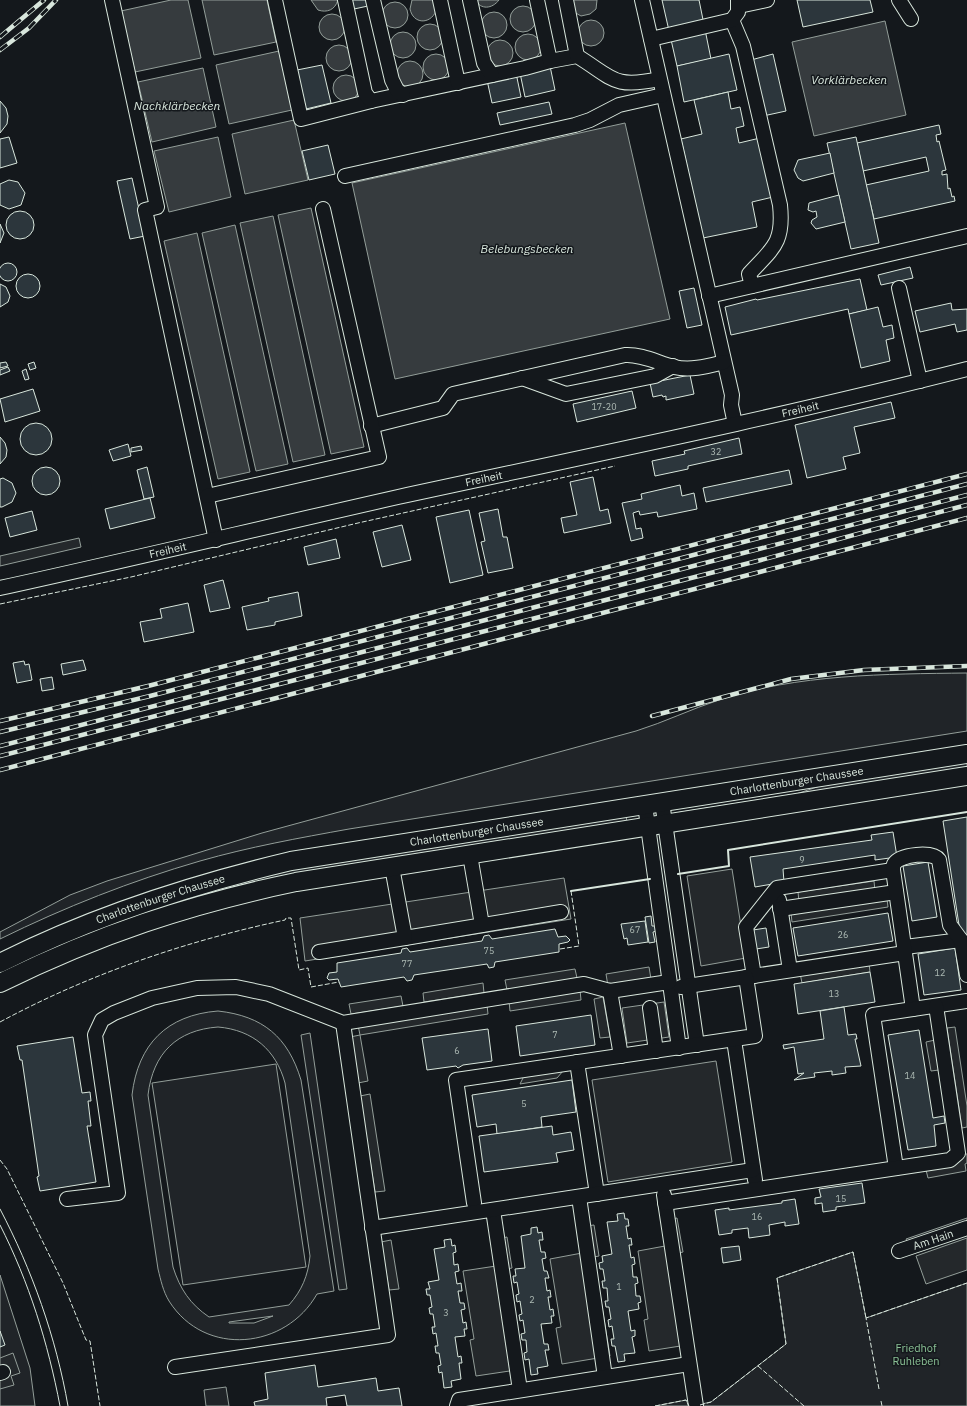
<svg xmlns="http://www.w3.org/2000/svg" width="967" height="1406" font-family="'IBM Plex Sans',sans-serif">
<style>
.green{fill:#202428;stroke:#939e99;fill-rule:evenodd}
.parking{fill:#24282b;stroke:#939e99}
.water{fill:#363b3e;stroke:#939e99}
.building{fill:#2c363c;stroke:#d8e6dc}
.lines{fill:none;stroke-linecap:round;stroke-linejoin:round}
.minor-casing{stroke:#d8e6dc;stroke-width:16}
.major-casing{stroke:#d8e6dc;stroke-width:20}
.minor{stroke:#14181c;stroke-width:14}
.major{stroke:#14181c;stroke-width:18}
.tram{stroke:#d8e6dc;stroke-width:1}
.rail-casing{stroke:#d8e6dc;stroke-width:4.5}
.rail{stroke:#14181c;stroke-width:3;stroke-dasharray:9;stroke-linecap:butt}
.fence{stroke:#d8e6dc;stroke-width:1;stroke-dasharray:5 2;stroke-linecap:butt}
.wall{stroke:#d8e6dc;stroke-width:2}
.labels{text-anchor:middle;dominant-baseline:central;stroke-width:3;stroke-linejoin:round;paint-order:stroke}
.number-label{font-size:9px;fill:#adbab4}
.street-label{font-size:11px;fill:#d8e6dc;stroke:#14181c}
.park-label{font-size:11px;fill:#8ac095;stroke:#14181c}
.water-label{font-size:12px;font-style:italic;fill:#d8e6dc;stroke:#14181c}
</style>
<rect width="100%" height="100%" fill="#14181c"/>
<g class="green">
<path d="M967,673V731L349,829C299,838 249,847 200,861C131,881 65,907 0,939V932L70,895L107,881L262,833L636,731C665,722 691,709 719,700C797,674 886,674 967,673Z"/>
<path d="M967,761V768L672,815L675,813L796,794L829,783Z"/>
<path d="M626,815L627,823L307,873L87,935L85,931L144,908L274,872Z"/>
<path d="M218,1011C263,1016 288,1037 301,1080L334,1291L317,1294C286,1349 205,1358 169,1301C163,1291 161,1281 158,1269L132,1095C138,1044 167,1015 218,1011ZM218,1027C253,1030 276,1050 285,1083L310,1256C308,1276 302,1290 289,1305L209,1317C190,1304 180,1289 173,1267L148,1095C153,1053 177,1030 218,1027ZM273,1316L254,1323H229V1322Z"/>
<path d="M310,1033L347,1289L339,1290L301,1035Z"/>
<path d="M276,1064L306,1267L183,1285L152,1083Z"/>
<path d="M853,1252L866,1318L967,1283V1406H692L711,1402L786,1344L777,1278Z"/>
<path d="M0,1275L30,1368L35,1406H0Z"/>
<path d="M226,1387L229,1406H206L204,1390Z"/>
<path d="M686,1400L689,1406H655Z"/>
</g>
<g class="parking">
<path d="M79,538L81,547L0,566V556Z"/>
<path d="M732,869L746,958L701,966L687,876Z"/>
<path d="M564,878L571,919L305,961L300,918Z"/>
<path d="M874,881L875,891L799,902L798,892Z"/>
<path d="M887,899L888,907L792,922L791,913Z"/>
<path d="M869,963L870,972L802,983L800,973Z"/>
<path d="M649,967L651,979L608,986L606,974Z"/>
<path d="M575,969L577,978L507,990L505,980Z"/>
<path d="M483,983L484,993L424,1002L423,993Z"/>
<path d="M580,990L581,1000L510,1011L509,1001Z"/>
<path d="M401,996L403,1006L351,1014L349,1004Z"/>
<path d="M603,997L610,1037L600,1038L594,999Z"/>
<path d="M664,1002L669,1037L627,1043L622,1008Z"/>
<path d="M487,1005L488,1014L360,1035L358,1025Z"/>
<path d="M955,1027L967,1106V1127L962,1128L947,1028Z"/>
<path d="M360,1035L368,1081L358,1083L350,1037Z"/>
<path d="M935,1040L939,1070L931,1071L926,1042Z"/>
<path d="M716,1061L732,1162L608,1182L592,1080Z"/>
<path d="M563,1071L557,1078L520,1084L524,1076Z"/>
<path d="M370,1094L385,1191L375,1192L360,1096Z"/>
<path d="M965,1154H967V1163L965,1164L966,1171L928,1178L926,1170L950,1166Z"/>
<path d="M677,1218L683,1252L679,1253L693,1344L649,1351L644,1320L648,1319L638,1251L665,1246L661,1221Z"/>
<path d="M967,1218V1222L908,1243L906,1239Z"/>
<path d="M594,1225L599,1256L594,1257L610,1356L562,1364L556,1328L561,1327L550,1259L582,1253L578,1227Z"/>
<path d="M507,1237L512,1268L507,1269L523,1369L476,1376L470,1340L474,1339L463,1271L496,1266L492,1240Z"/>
<path d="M967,1238V1270L926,1284L916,1256Z"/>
<path d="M391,1240L399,1289L389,1290L381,1242Z"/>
<path d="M13,1353L20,1373L11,1376L14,1385L0,1389V1358Z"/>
</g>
<g class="water">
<path d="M171,0H188L201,58L135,72L121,11Z"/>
<path d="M202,0H267L276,42L214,55Z"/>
<path d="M311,0H338C335,10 327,13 318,10Z"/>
<path d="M412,0H434L436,11C430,25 413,24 410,9Z"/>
<path d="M475,0H499C492,9 481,10 475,0Z"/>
<path d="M571,0H597L596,9L590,14L581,16L574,12Z"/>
<circle cx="395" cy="15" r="13"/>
<circle cx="523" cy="19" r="13"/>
<circle cx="494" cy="25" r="13"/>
<circle cx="332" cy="27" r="13"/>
<circle cx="591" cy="33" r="13"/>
<path d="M885,21L906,115L814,136L792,42Z"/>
<circle cx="430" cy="37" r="13"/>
<circle cx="403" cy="45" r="13"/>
<circle cx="528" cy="47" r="13"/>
<circle cx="500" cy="53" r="13"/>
<circle cx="339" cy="58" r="13"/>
<path d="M279,51L292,110L229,124L216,65Z"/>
<circle cx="436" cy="67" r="13"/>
<circle cx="410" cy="74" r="13"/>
<path d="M203,68L216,127L152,142L138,82Z"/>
<circle cx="346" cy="88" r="13"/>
<path d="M294,120L308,180L245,194L232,134Z"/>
<path d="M625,123L670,319L395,379L352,183Z"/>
<path d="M218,137L231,197L169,212L154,151Z"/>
<path d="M311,208L364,447L331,454L278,215Z"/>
<path d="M273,216L325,455L293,462L240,223Z"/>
<path d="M235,225L288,464L256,471L202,233Z"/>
<path d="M197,233L250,472L218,479L164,241Z"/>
</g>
<g class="building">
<path d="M352,0H367L368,6L354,9Z"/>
<path d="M662,0H699L711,59L677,66Z"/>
<path d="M797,0H870L873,12L803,27Z"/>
<path d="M729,54L737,90L684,102L677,66Z"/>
<path d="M773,54L786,111L763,116L751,60Z"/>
<path d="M322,65L331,103L306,109L297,70Z"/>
<path d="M550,66L555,90L525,97L520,73Z"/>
<path d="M516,73L521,97L492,103L487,80Z"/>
<path d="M728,92L731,109L740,107L744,126L736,128L739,143L760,138L773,197L752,202L757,227L703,238L681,139L702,134L694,100Z"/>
<path d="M0,101L6,108L8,116L7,124L0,133Z"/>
<path d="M549,102L552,114L500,125L497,113Z"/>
<path d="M939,125L941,134L936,135L937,142L939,141L946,170L942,171V175L947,174L948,189L950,188L952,197L954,196L955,201L874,219L866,185L929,171L926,157L863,171L857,143Z"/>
<path d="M9,137L17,163L0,168V139Z"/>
<path d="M856,137L879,243L851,249L827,143Z"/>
<path d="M328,145L335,174L309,180L302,151Z"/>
<path d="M830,153L834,173L803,181L798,178L794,170L798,160Z"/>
<path d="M132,178L145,236L130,239L117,181Z"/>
<path d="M9,180L18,182L25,193L21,205L9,209L0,205V184Z"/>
<path d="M839,195L845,222L816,229L811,223L812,220L817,217L816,211L813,212L808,210L809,203Z"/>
<circle cx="20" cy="225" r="14"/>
<path d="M0,224L4,233L0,243Z"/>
<circle cx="8" cy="272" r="9"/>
<path d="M910,267L913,278L881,285L878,275Z"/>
<circle cx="28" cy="286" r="12"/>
<path d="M860,279L867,310L849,314L848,309L731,335L725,307L756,299L757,300Z"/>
<path d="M0,284L6,287L10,296L8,302L0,307Z"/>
<path d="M694,288L702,325L687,328L679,291Z"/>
<path d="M951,303L952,310L967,309V330L957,332L955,324L920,332L915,311Z"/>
<path d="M878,307L883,327L892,325L894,338L886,340L890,361L861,368L849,314Z"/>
<path d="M6,362L8,366L0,368V363Z"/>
<path d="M34,362L36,368L30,370L28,364Z"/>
<path d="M8,367L10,371L0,375V370Z"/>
<path d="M26,369L29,379L25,380L22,371Z"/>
<path d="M690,375L694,394L666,400V396L663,397L662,395L653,397L650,383Z"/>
<path d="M33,389L40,411L5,422L0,399Z"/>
<path d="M632,391L636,408L577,422L573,404Z"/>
<path d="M891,402L895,418L854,427L860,453L843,457L846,469L807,478L795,425Z"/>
<circle cx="36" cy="439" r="16"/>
<path d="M0,437L5,443L7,450L6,457L0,464Z"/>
<path d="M739,438L742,454L688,466V469L655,476L652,461L685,454L684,451Z"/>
<path d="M128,444L131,456L113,461L109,450Z"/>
<path d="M141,446L142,450L131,452V448Z"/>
<circle cx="46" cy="481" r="14"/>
<path d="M147,467L154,497L144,499L137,470Z"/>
<path d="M789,470L792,484L706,502L703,488Z"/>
<path d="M593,477L600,511L608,509L611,523L564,533L561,518L577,515L570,482Z"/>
<path d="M3,478L12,483L16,493L12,502L2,507H0V479Z"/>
<path d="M680,485L682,496L694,493L697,509L658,517L657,512L640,515L639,511L633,513L636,529L641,528L643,538L631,541L622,503L642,499L641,494Z"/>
<path d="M150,498L155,518L110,529L105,509Z"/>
<path d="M498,509L503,537H507L513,568L488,573L481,542L485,541L479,513Z"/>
<path d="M469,510L483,575L450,583L436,517Z"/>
<path d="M32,511L37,530L10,537L5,518Z"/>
<path d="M402,525L411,560L382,567L373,532Z"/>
<path d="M336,539L340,558L308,565L304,547Z"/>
<path d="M223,580L230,608L210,612L204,585Z"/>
<path d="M298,592L302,616L275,622V625L247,630L242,607L269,601L268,598Z"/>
<path d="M188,603L194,632L144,642L140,622L162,618L160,609Z"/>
<path d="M83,660L86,670L63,675L61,664Z"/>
<path d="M24,661L25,665L29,664L32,680L17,683L13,663Z"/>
<path d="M52,677L54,689L42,691L40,679Z"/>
<path d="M967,817V937L961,938L943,821Z"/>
<path d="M893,832L897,857L875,860V855L783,869L784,882L755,887L750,857L872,840L871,835Z"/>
<path d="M928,862L937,917L912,921L903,866Z"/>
<path d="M888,913L893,941L798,956L793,928Z"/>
<path d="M651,916L652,926H656L657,931L653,932L655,942L649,943L645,917Z"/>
<path d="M645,921L648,942L628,945L627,938L624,939L621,924Z"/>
<path d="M766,928L769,947L756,949L753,930Z"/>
<path d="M555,929L558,937L566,936L570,940L568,942L559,944V952L495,962L494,967L489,968L487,964L414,975L412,980L407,981L404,977L341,987L338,979L329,980L327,978L329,973L337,972V963L401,953L402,949L407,948L410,952L482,941L484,936L489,935L492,939Z"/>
<path d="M955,948L961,990L924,995L918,954Z"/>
<path d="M870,972L875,1002L798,1014L794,984Z"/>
<path d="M844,1007L848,1035L856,1034L857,1039H855L861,1066L845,1067L846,1073L832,1075V1071L814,1073L815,1077L794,1080L804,1073L798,1074L794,1047L784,1049L783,1045L824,1039L820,1011Z"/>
<path d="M591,1015L595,1045L520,1056L516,1026Z"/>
<path d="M488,1029L492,1061L463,1065L458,1068L456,1066L427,1070L422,1038Z"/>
<path d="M919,1030L933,1118L944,1116L945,1123L934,1125L936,1146L908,1150L888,1035Z"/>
<path d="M73,1037L82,1093L90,1092L91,1101H88L91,1126H87L96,1182L40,1191L37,1177L39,1176L22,1060H20L17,1046Z"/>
<path d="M572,1080L576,1112L541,1117L542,1127L497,1134L496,1124L477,1127L472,1095Z"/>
<path d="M552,1126L553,1135L571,1132L574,1150L556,1153L558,1162L484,1172L479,1136Z"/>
<path d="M862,1183L865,1203L836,1207V1210L823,1212L822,1203L815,1204V1198L821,1197L819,1189Z"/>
<path d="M795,1199L799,1224L785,1226V1222L769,1225L770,1235L749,1238L748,1228L732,1230V1233L719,1235L715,1210L729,1208V1210L782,1203V1201Z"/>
<path d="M624,1213L625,1219H628L629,1226H626L628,1239L631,1238L632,1245H629L631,1258L634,1257L635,1264L632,1265L633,1277H637L638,1283L635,1284L636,1296H640L641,1302L638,1303L639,1309L628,1311L631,1331L635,1330V1336L632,1337L635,1353L624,1354L625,1361L618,1362L615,1346H612L611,1339H614L612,1326L609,1327L608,1320L611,1319L609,1307H606L605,1301H608L607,1288H603L602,1281H605L603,1269H600L599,1263L603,1262L602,1256L612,1254L607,1222L618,1221L617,1214Z"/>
<path d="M537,1227L538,1233L542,1232L543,1240H539L541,1252H545L546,1258L542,1259L544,1271H547L549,1278H545L547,1291L550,1290L551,1297H548L550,1310L553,1309L554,1316H551L552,1323L541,1324L544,1344H548L549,1350H545L548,1366L537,1368L538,1374L531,1375L529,1359L525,1360L524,1353L527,1352L526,1340H522L521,1334L525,1333L523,1320L520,1321L519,1315L522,1314L520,1301L517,1302L516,1295L519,1294L517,1282L514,1283L513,1276H516L515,1269L525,1268L521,1236L531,1234V1228Z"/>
<path d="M451,1239L452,1246L455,1245L456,1252L453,1253L454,1265L458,1264L459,1271L455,1272L457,1284L461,1283L462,1291H458L460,1303H464L465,1309L461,1310L463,1323L466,1322L467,1329H464L465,1336L455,1337L458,1357L461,1356L462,1363H459L461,1379L451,1381L452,1387L444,1388L442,1372L439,1373L438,1366L441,1365L439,1353H436L435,1346H438L436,1333L433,1334L432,1327H435L433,1314H430L429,1308L432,1307L430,1295H427L426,1289H430L428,1282L439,1280L434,1249L445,1247L444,1240Z"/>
<path d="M739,1246L741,1260L723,1263L721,1248Z"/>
<path d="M0,1331L5,1345L0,1347Z"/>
<path d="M315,1365L318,1387L376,1378L378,1391L399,1388L402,1406H347L345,1395L326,1398L327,1406H255L254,1402L268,1399L265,1373Z"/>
</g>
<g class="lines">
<g class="minor-casing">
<g id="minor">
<path d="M112,0L157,207L145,210L216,540"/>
<path d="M275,0L301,119L371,101"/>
<path d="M345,0L365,93L371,101L525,68L550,61"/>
<path d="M373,0L392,80L397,90L403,95"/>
<path d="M440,0L458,83"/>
<path d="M470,0L484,63L492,75"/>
<path d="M537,0L550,61L577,56C613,78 613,89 659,79"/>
<path d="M566,0L577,56"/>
<path d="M642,0L732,395L731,405L735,424"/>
<path d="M899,0L911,19"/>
<path d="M739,6L767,0"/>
<path d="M732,20L743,46L780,205C784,243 773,248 749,274L752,286"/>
<path d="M651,39L732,20L738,12V0"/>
<path d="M345,176L575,125L590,120L619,105L663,95"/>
<path d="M899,288L920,381"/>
<path d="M709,296L967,236"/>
<path d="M522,378L566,394L655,376L673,366"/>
<path d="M371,426L443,408L453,394L625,355C642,354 658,363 674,367C691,371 708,366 724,362"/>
<path d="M207,496L379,457L323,209"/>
<path id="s1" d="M0,588C133,559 265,527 398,497C588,456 779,417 967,369"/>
<path d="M662,802L697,1045"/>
<path d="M645,805L679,1048"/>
<path d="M470,855L482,925"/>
<path d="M779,900L790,970"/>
<path d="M780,909L896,892"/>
<path d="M405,938L561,912"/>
<path d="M905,947L961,940"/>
<path d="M319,952L405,938L392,867"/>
<path d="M754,976L746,927L777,888L893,870"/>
<path d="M681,987L905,953"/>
<path d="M610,991L621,1056"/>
<path d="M650,1008L656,1051"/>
<path d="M913,1009L893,870C893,868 893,866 894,864C900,854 933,851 939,860L950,925L961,940L967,975"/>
<path d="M734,1040L755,1180"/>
<path d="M577,1062L597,1194"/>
<path d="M896,1168L873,1015L967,1001"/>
<path d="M664,1195L696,1406"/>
<path d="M579,1197L605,1377"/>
<path d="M67,1199L118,1193L95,1035L102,1020L114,1013L152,998L197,988L236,987L269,994L343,1023L584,984L610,991L669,982"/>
<path d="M474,1203L456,1080L755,1036L746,977"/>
<path d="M665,1203L950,1160L958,1153L936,1006"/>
<path d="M493,1210L520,1390"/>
<path d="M372,1228L753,1170"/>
<path id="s2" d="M899,1251L967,1228"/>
<path d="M175,1367L388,1335L343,1023"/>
<path d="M0,1373L3,1372"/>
<path d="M457,1406L459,1400L689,1364"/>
</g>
</g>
<g class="major-casing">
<g id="major">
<path id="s3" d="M0,963C93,916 190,885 291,861L967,754"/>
<path d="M0,983C97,935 190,904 296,882L967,776"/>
</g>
</g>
<use href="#minor" class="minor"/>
<use href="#major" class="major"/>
<g class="tram">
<path d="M0,1209C32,1270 56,1337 68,1406"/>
<path d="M0,1225C29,1282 48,1343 60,1406"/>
</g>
<g class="rail-casing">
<g id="rail">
<path d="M0,37L44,0"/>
<path d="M0,50L29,28L56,0"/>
<path d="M909,520L967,505"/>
<path d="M652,716L791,679L864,670L967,666"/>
<path d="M0,721L148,686L967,474"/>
<path d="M0,732L150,696L967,484"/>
<path d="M0,746L967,495"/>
<path d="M0,756L761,560L913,519"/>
<path d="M0,770L967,518"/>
</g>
</g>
<use href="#rail" class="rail"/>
<g class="fence">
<path d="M0,604L131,577L358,523L615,466"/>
<path d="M560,949L579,946L571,891"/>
<path d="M0,1022C89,974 186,941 285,920L286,918H291L299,970L308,968L311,987L339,982"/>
<path d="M0,1160L7,1169L63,1283L86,1340L90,1341L100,1406"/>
<path d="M758,1366L804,1406"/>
<path d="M879,1389L866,1318L967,1283"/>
<path d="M881,1401L882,1406"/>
<path d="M700,1405L711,1402L786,1344L777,1278L853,1252L866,1318"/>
<path d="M655,1406L686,1400L689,1406"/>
</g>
<g class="wall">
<path d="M678,874L729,866L728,850L967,812"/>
<path d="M571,891L650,879"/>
</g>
</g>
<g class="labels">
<g class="number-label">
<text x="604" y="406">17-20</text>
<text x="716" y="451">32</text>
<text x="802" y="859">9</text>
<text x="635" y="929">67</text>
<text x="843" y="934">26</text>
<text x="489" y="950">75</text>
<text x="407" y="963">77</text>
<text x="940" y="972">12</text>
<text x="834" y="993">13</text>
<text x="555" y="1034">7</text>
<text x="457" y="1050">6</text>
<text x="910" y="1075">14</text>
<text x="524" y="1103">5</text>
<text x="841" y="1198">15</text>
<text x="757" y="1216">16</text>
<text x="619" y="1286">1</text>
<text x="532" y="1299">2</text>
<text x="446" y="1312">3</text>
</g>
<g class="street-label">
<text stroke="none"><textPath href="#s1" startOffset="820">Freiheit</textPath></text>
<text stroke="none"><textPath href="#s1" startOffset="496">Freiheit</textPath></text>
<text stroke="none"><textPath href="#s1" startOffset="172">Freiheit</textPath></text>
<text stroke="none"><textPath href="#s3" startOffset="821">Charlottenburger Chaussee</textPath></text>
<text stroke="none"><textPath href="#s3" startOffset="497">Charlottenburger Chaussee</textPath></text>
<text stroke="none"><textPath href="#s3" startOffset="173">Charlottenburger Chaussee</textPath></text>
<text stroke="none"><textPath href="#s2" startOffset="36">Am Hain</textPath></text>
</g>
<g class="park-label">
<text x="916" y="1348">Friedhof<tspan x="916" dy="13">Ruhleben</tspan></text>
</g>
<g class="water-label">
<text x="849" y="79">Vorklärbecken</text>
<text x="177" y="105">Nachklärbecken</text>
<text x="527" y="248">Belebungsbecken</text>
</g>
</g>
</svg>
